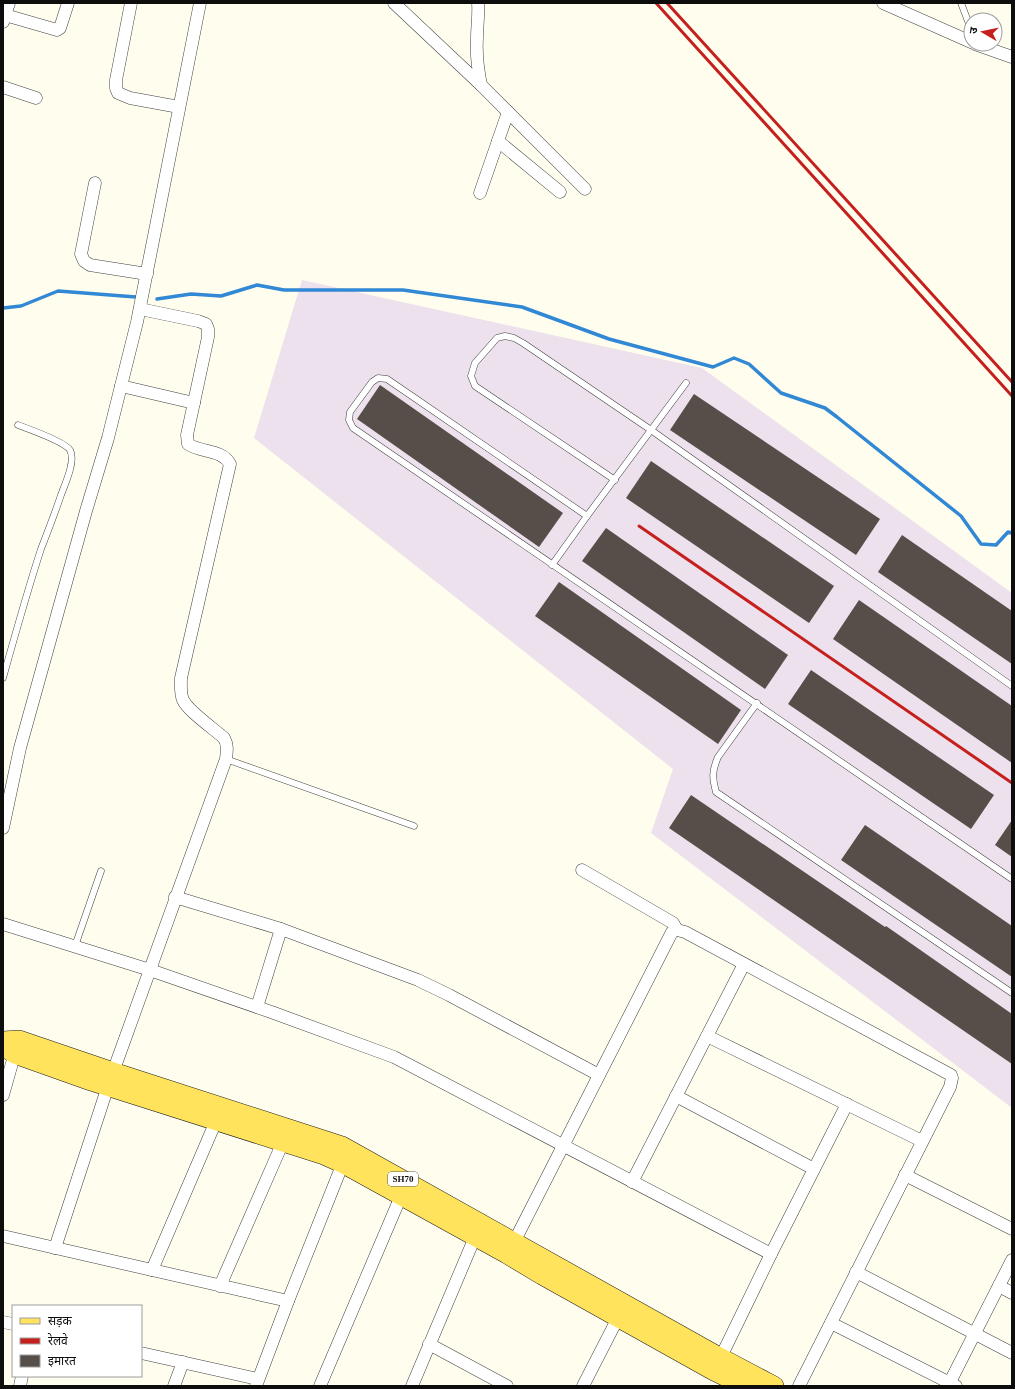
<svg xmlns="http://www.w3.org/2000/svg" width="1015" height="1389" font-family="'Times New Roman','Noto Sans Devanagari',serif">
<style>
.industrial{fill:#ece1ec}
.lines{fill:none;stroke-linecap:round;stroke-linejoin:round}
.stream{stroke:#3188d5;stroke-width:3.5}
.building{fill:#564f49}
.service-casing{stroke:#404040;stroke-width:7}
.minor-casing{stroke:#404040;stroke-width:13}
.primary-casing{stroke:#1e1e1e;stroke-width:20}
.service{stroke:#fff;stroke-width:6}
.minor{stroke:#fff;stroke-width:12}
.primary{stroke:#ffe35d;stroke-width:19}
.rail{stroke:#c5201d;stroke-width:3}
.labels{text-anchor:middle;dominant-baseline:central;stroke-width:4;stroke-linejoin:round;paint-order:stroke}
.shield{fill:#fff;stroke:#565656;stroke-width:1}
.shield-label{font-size:9px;font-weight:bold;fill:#0d0d0d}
</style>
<rect width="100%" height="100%" fill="#fffded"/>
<path class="industrial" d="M302,280L702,368L1012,593V1108L651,833L673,769L254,438Z"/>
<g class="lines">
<g class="stream">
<path d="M157,299L191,294L221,296L257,285L284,290H403L522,307L609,339L713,367L734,358L749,364L781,393L825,408L837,417L961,516L981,544L996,545L1008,532L1012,533"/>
<path d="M3,308L21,306L58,291L136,297"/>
</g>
</g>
<g class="building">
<path d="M380,385L563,513L539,547L357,419Z"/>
<path d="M694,394L880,519L856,555L670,430Z"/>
<path d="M651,461L834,586L809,623L626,498Z"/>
<path d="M606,528L788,655L765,689L582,561Z"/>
<path d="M902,535L1012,611V664L878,572Z"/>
<path d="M559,582L741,710L718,744L535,616Z"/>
<path d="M859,600L1012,706V763L833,639Z"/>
<path d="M811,670L994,795L971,829L788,704Z"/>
<path d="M691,795L885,927L886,926L1012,1014V1064L669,828Z"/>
<path d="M1012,820V857L995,845Z"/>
<path d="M865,825L1012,926V977L841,860Z"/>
</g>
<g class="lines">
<g class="service-casing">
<g id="service">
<path d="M961,3L971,29"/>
<path d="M686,383L587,516L387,379L378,378L372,382L350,412L349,420L353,428L1012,879"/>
<path d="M615,480L475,386L471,376L475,363L497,338L505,336L514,338L523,343L651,430L1012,686"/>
<path d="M552,565L587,516"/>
<path d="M3,678C15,635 27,592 41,549C48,531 55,513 61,495C65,484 76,461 70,450C65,442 29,429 18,425"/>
<path d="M757,703L718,757C712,771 712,777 716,792L1012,993"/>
<path d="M226,759L414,826"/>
<path d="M75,946L101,871"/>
</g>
</g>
<g class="minor-casing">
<g id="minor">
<path d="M131,3L116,80V88L118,93L130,98L179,107"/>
<path d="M394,3L481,85L585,189"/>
<path d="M478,3C479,15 477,26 477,38C476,53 478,70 481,85"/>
<path d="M883,3L971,42"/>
<path d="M5,15L57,30L60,28L68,3"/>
<path d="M3,22L9,3"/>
<path d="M975,44L1012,57"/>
<path d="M3,87L36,98"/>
<path d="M498,141L560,192"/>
<path d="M95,183L81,254L84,261L90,265L147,274"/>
<path d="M480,193L508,112"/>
<path d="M121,386L194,403"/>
<path d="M3,828L20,748L86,511L108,438L137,322L200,3"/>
<path d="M582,870L673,923L677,930"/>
<path d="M175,897L281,929L418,980L449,995L599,1075"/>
<path d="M3,924L150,970L274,1013L394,1057L771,1254"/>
<path d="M257,1007L281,929"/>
<path d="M707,1036L922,1141"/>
<path d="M3,1095L16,1049"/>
<path d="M676,1096L814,1169"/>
<path d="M905,1175L1012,1229"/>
<path d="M632,1182L744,964"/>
<path d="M3,1236L288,1301"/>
<path d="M55,1248L108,1086L226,759C227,751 228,745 224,738C214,729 188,711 183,700C180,693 181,685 181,678L230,464C222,449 201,453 188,444L187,435L208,337V329L206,324L198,321L140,309"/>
<path d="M511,1248L672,932L677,930L685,932L951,1075L952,1078L950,1087L799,1386"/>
<path d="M152,1270L216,1121"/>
<path d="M856,1272L1012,1353"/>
<path d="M220,1286L283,1142"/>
<path d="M999,1286L1012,1293"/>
<path d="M3,1322L13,1324"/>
<path d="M831,1323L956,1386"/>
<path d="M429,1344L507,1386"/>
<path d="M141,1353L258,1379"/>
<path d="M718,1363L771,1254L847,1104"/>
<path d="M20,1386L22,1376"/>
<path d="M174,1386L183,1362"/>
<path d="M256,1386L288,1301L345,1158"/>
<path d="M320,1386L401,1196"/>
<path d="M412,1386L475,1237"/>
<path d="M583,1386L621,1312"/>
<path d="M948,1386L1012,1260"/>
</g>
</g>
<g class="primary-casing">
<g id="primary">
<path d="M3,1041L19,1040L113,1072L342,1146L721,1358L774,1386"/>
<path d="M3,1046L15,1054L91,1081L324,1155L342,1163L507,1254L542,1275L714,1371L745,1386"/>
</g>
</g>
<use href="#service" class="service"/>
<use href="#minor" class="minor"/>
<use href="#primary" class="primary"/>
<g class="rail">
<path d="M656,3L1012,396"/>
<path d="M667,3L1012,382"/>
<path d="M639,526L1012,783"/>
</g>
</g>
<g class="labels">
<rect class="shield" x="388" y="1172" width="30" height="14" rx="3"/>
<g class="shield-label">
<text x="403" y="1179">SH70</text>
</g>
</g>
<rect width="1015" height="1389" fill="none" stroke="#0d0d0d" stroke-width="8"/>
<rect x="12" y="1305" width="130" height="72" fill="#ffffff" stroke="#9e9e9e"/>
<rect x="20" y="1318" width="20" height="6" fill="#ffe35d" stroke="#9e9e9e"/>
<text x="48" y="1325" font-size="12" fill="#0d0d0d">सड़क</text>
<rect x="20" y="1338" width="20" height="6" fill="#c5201d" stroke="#9e9e9e"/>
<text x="48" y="1345" font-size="12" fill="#0d0d0d">रेलवे</text>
<rect x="20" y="1355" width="20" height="12" fill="#564f49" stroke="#9e9e9e"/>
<text x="48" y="1365" font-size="12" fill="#0d0d0d">इमारत</text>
<g transform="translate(983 32) rotate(279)"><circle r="19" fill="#ffffff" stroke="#9e9e9e"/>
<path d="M0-3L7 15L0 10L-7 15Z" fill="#c5201d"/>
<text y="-6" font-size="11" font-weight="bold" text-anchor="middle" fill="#0d0d0d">उ</text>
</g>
</svg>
